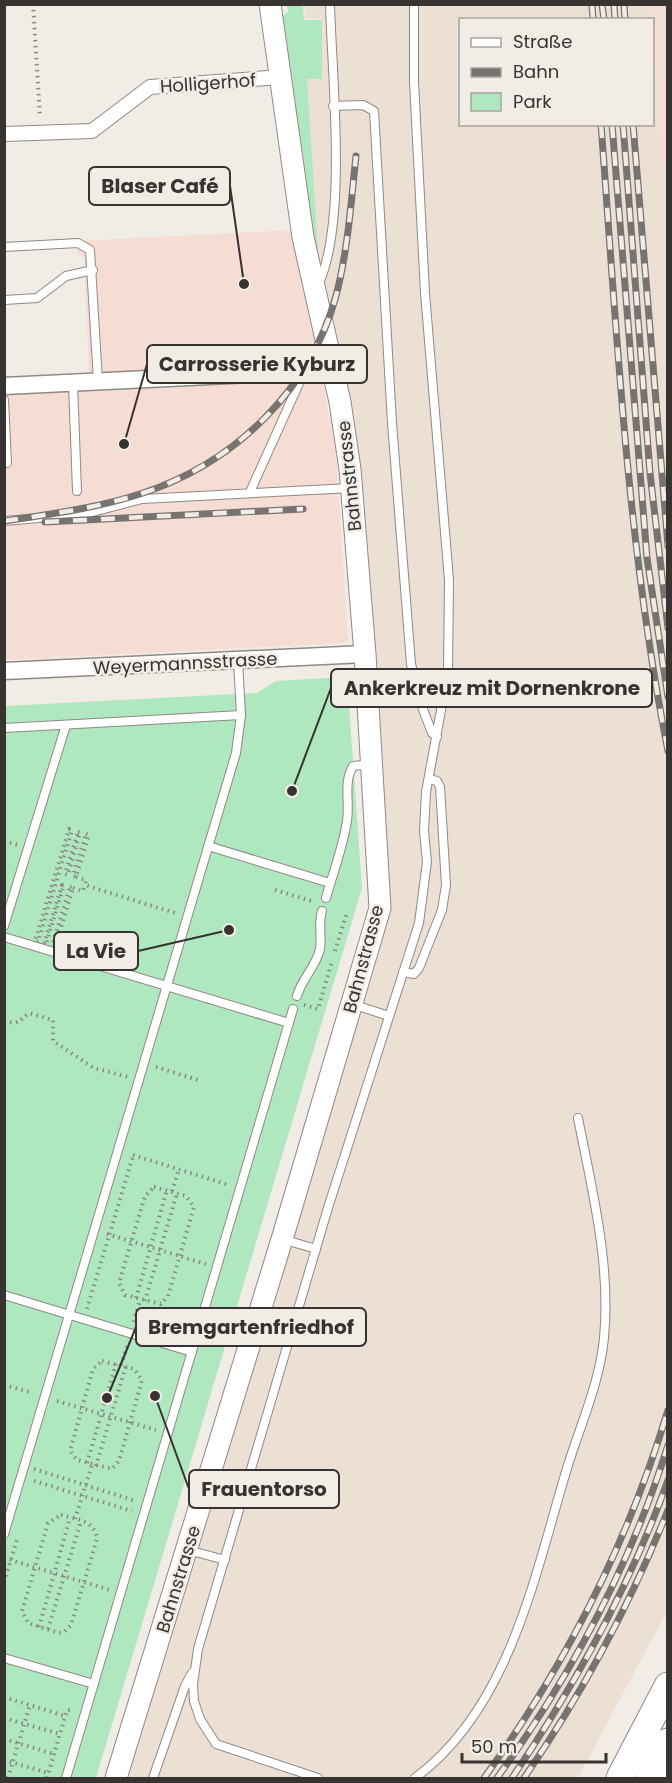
<svg xmlns="http://www.w3.org/2000/svg" width="672" height="1783" font-family="Poppins,sans-serif">
<style>
.commercial{fill:#f5ddd3}
.built{fill:#ece0d5}
.green{fill:#afe7bf}
.lines{fill:none;stroke-linecap:round;stroke-linejoin:round}
.service-casing{stroke:#8f8984;stroke-width:10}
.pedestrian-casing{stroke:#8f8984;stroke-width:16}
.minor-casing{stroke:#8f8984;stroke-width:19}
.tertiary-casing{stroke:#8f8984;stroke-width:23}
.primary-casing{stroke:#8f8984;stroke-width:29}
.motorway-casing{stroke:#8f8984;stroke-width:34}
.path{stroke:#8b8783;stroke-width:4;stroke-dasharray:1.5 4.5;stroke-linecap:butt}
.service{stroke:#fff;stroke-width:8}
.pedestrian{stroke:#fff;stroke-width:14}
.minor{stroke:#fff;stroke-width:16}
.tertiary{stroke:#fff;stroke-width:21}
.primary{stroke:#fff;stroke-width:27}
.motorway{stroke:#fff;stroke-width:32}
.rail-casing{stroke:#777370;stroke-width:7}
.rail{stroke:#f2ece6;stroke-width:4.5;stroke-dasharray:14;stroke-linecap:butt}
.labels{text-anchor:middle;dominant-baseline:central;stroke-width:5;stroke-linejoin:round;paint-order:stroke}
.street-label{font-size:18px;fill:#363331;stroke:#f2ece6}
.leader{fill:none;stroke:#363331;stroke-width:2}
.callout-dot{fill:#363331;stroke:#f2ece6;stroke-width:2}
.callout{fill:#f2ece6;stroke:#363331;stroke-width:2}
.callout-label{font-size:20px;text-anchor:middle;font-weight:bold;fill:#363331}
</style>
<rect width="100%" height="100%" fill="#f2ece6"/>
<g class="commercial">
<path d="M650,5H667V228L652,20Z"/>
<path d="M294,230L336,451L348,640L344,643L5,660V377L89,373L84,258L77,252L78,241Z"/>
</g>
<path class="built" d="M304,5H650L651,19L460,20V124H652L653,39L668,228L667,1611L578,1778H116L373,936L365,654L318,262L305,79L321,78L322,19H305Z"/>
<g class="green">
<path d="M286,5H303L304,20H322V79H307L318,253V263H316L281,17L289,11Z"/>
<path d="M347,677L362,888L96,1778H5V706L257,693L276,681Z"/>
</g>
<g class="lines">
<g class="service-casing">
<g id="service">
<path d="M333,106L363,105L374,111L392,423L411,664L421,704L432,733L437,737"/>
<path d="M4,247L78,243L90,250L98,381"/>
<path d="M316,282L320,281C347,215 332,78 330,4"/>
<path d="M4,300L37,298L66,276L93,270"/>
<path d="M73,383L77,491"/>
<path d="M4,400L7,463"/>
<path d="M250,492L305,370"/>
<path d="M4,521L85,514L142,499L351,488"/>
<path d="M4,728L241,715"/>
<path d="M208,846L330,883"/>
<path d="M326,898C333,873 343,847 347,821C350,802 343,783 353,766L372,764"/>
<path d="M4,926L66,725"/>
<path d="M4,937L289,1023"/>
<path d="M403,972L414,974L419,968L442,910L446,885L440,787L437,781L429,779"/>
<path d="M297,996C302,978 316,967 320,949C322,936 318,924 322,911"/>
<path d="M352,1004L389,1016"/>
<path d="M282,1239L316,1249"/>
<path d="M4,1295L192,1352"/>
<path d="M4,1534L236,753L241,715L238,660"/>
<path d="M188,1550L225,1560"/>
<path d="M4,1658L94,1684"/>
<path d="M66,1778L293,1009"/>
<path d="M153,1778L185,1686L192,1673"/>
<path d="M318,1778L216,1744L200,1719L194,1701L193,1684L198,1649L327,1211L419,923L427,862L424,831L426,792L448,672L449,580L425,293L414,82V4"/>
<path d="M415,1778C511,1707 535,1573 568,1465C581,1424 600,1381 604,1338C611,1264 592,1190 578,1118"/>
</g>
</g>
<g class="pedestrian-casing">
<path id="pedestrian" d="M4,134L92,131L150,87L281,77"/>
</g>
<g class="minor-casing">
<g id="minor">
<path d="M4,386L333,370"/>
<path d="M4,671L365,654"/>
</g>
</g>
<g class="tertiary-casing">
<path id="tertiary" d="M116,1778L283,1236L380,908L365,654L350,469L340,402L303,237L270,4"/>
</g>
<g class="primary-casing">
<g id="primary">
<path d="M620,1778L668,1686"/>
<path d="M650,1778L668,1742"/>
</g>
</g>
<g class="motorway-casing">
<path id="motorway" d="M656,1766L657,1778"/>
</g>
<g class="path">
<path d="M33,4L40,117"/>
<path d="M69,829L72,830L38,942L35,941Z"/>
<path d="M78,832H80L68,875L65,874Z"/>
<path d="M86,834L89,835L76,877L73,876Z"/>
<path d="M4,841L18,845"/>
<path d="M76,877L86,880L85,885L175,913"/>
<path d="M62,885H64L46,944H44Z"/>
<path d="M70,887L73,888L55,947L52,946Z"/>
<path d="M73,888L83,891L85,885"/>
<path d="M275,890L315,902"/>
<path d="M335,951L347,912"/>
<path d="M304,1005L318,1009L332,961"/>
<path d="M4,1021C18,1025 19,1021 29,1013L53,1020V1041L94,1068L128,1077"/>
<path d="M156,1067L198,1080"/>
<path d="M133,1155L229,1185"/>
<path d="M154,1187L186,1196L194,1207L168,1296L161,1304L125,1295L119,1283L145,1196Z"/>
<path d="M172,1191L179,1169"/>
<path d="M107,1234L206,1264"/>
<path d="M136,1298L167,1190"/>
<path d="M145,1301L177,1193"/>
<path d="M87,1309L133,1156"/>
<path d="M134,1322L140,1300"/>
<path d="M102,1361L134,1369L142,1380L119,1461L112,1469L77,1460L70,1451L93,1369Z"/>
<path d="M121,1365L128,1344"/>
<path d="M4,1385L33,1393"/>
<path d="M57,1401L156,1430"/>
<path d="M87,1463L116,1364"/>
<path d="M96,1466L126,1366"/>
<path d="M34,1469L136,1501"/>
<path d="M34,1481L132,1511"/>
<path d="M61,1515C76,1519 95,1520 97,1539L71,1625L64,1632L59,1633L28,1623L22,1611L48,1523Z"/>
<path d="M75,1519L92,1465"/>
<path d="M4,1558L110,1590"/>
<path d="M4,1582L17,1540"/>
<path d="M39,1627L70,1518"/>
<path d="M48,1629L81,1521"/>
<path d="M4,1697L65,1716"/>
<path d="M4,1718L60,1734"/>
<path d="M4,1739L54,1754"/>
<path d="M4,1760L48,1773"/>
<path d="M8,1778L30,1705"/>
<path d="M47,1778L67,1710H73"/>
</g>
<use href="#service" class="service"/>
<use href="#pedestrian" class="pedestrian"/>
<use href="#minor" class="minor"/>
<use href="#tertiary" class="tertiary"/>
<use href="#primary" class="primary"/>
<use href="#motorway" class="motorway"/>
<g class="rail-casing">
<g id="rail">
<path d="M592,4L593,20"/>
<path d="M602,4L604,20"/>
<path d="M614,4L615,20"/>
<path d="M624,4L625,20"/>
<path d="M601,124C617,334 627,545 668,751"/>
<path d="M612,124L647,558L668,697"/>
<path d="M623,124L650,473L668,628"/>
<path d="M633,124L668,546"/>
<path d="M4,521C51,514 98,508 143,493C236,462 310,390 336,296C348,250 351,202 356,156"/>
<path d="M45,522L303,509"/>
<path d="M484,1778C565,1666 628,1543 668,1410"/>
<path d="M497,1778C570,1677 631,1565 668,1445"/>
<path d="M512,1778C575,1685 630,1587 668,1480"/>
<path d="M524,1778C582,1694 630,1605 668,1510"/>
</g>
</g>
<use href="#rail" class="rail"/>
</g>
<g class="labels">
<g class="street-label">
<text transform="translate(208 83) rotate(-4)">Holligerhof</text>
<text transform="translate(349 476) rotate(-96)">Bahnstrasse</text>
<text transform="translate(185 663) rotate(-3)">Weyermannsstrasse</text>
<text transform="translate(363 959) rotate(-75)">Bahnstrasse</text>
<text transform="translate(178 1579) rotate(-73)">Bahnstrasse</text>
</g>
</g>
<path class="leader" d="M244 284L230 186M124 444L147 364M292 791L331 688M229 930L138 951M107 1398L136 1327M155 1396L189 1489"/>
<g class="callout-dot">
<circle cx="244" cy="284" r="6"/>
<circle cx="124" cy="444" r="6"/>
<circle cx="292" cy="791" r="6"/>
<circle cx="229" cy="930" r="6"/>
<circle cx="107" cy="1398" r="6"/>
<circle cx="155" cy="1396" r="6"/>
</g>
<g class="callout">
<rect x="89" y="167" width="141" height="38" rx="6"/>
<rect x="147" y="345" width="220" height="38" rx="6"/>
<rect x="331" y="669" width="321" height="38" rx="6"/>
<rect x="54" y="932" width="84" height="38" rx="6"/>
<rect x="136" y="1308" width="230" height="38" rx="6"/>
<rect x="189" y="1470" width="150" height="38" rx="6"/>
</g>
<g class="callout-label">
<text x="160" y="193">Blaser Café</text>
<text x="257" y="371">Carrosserie Kyburz</text>
<text x="492" y="695">Ankerkreuz mit Dornenkrone</text>
<text x="96" y="958">La Vie</text>
<text x="251" y="1334">Bremgartenfriedhof</text>
<text x="264" y="1496">Frauentorso</text>
</g>
<rect width="672" height="1783" fill="none" stroke="#363331" stroke-width="12"/>
<rect x="459" y="18" width="195" height="108" fill="#f2ece6" stroke="#a7a29e" stroke-width="1.5"/>
<rect x="471" y="38" width="30" height="9" fill="#ffffff" stroke="#a7a29e" stroke-width="1.5"/>
<text x="513" y="48" font-size="18" fill="#363331">Straße</text>
<rect x="471" y="68" width="30" height="9" fill="#777370" stroke="#a7a29e" stroke-width="1.5"/>
<text x="513" y="78" font-size="18" fill="#363331">Bahn</text>
<rect x="471" y="93" width="30" height="18" fill="#afe7bf" stroke="#a7a29e" stroke-width="1.5"/>
<text x="513" y="108" font-size="18" fill="#363331">Park</text>
<path d="M462 1753v9h144v-9" fill="none" stroke="#363331" stroke-width="3"/>
<text x="471" y="1753" font-size="18" fill="#363331" stroke="#f2ece6" stroke-width="4.5" paint-order="stroke">50 m</text>
</svg>
